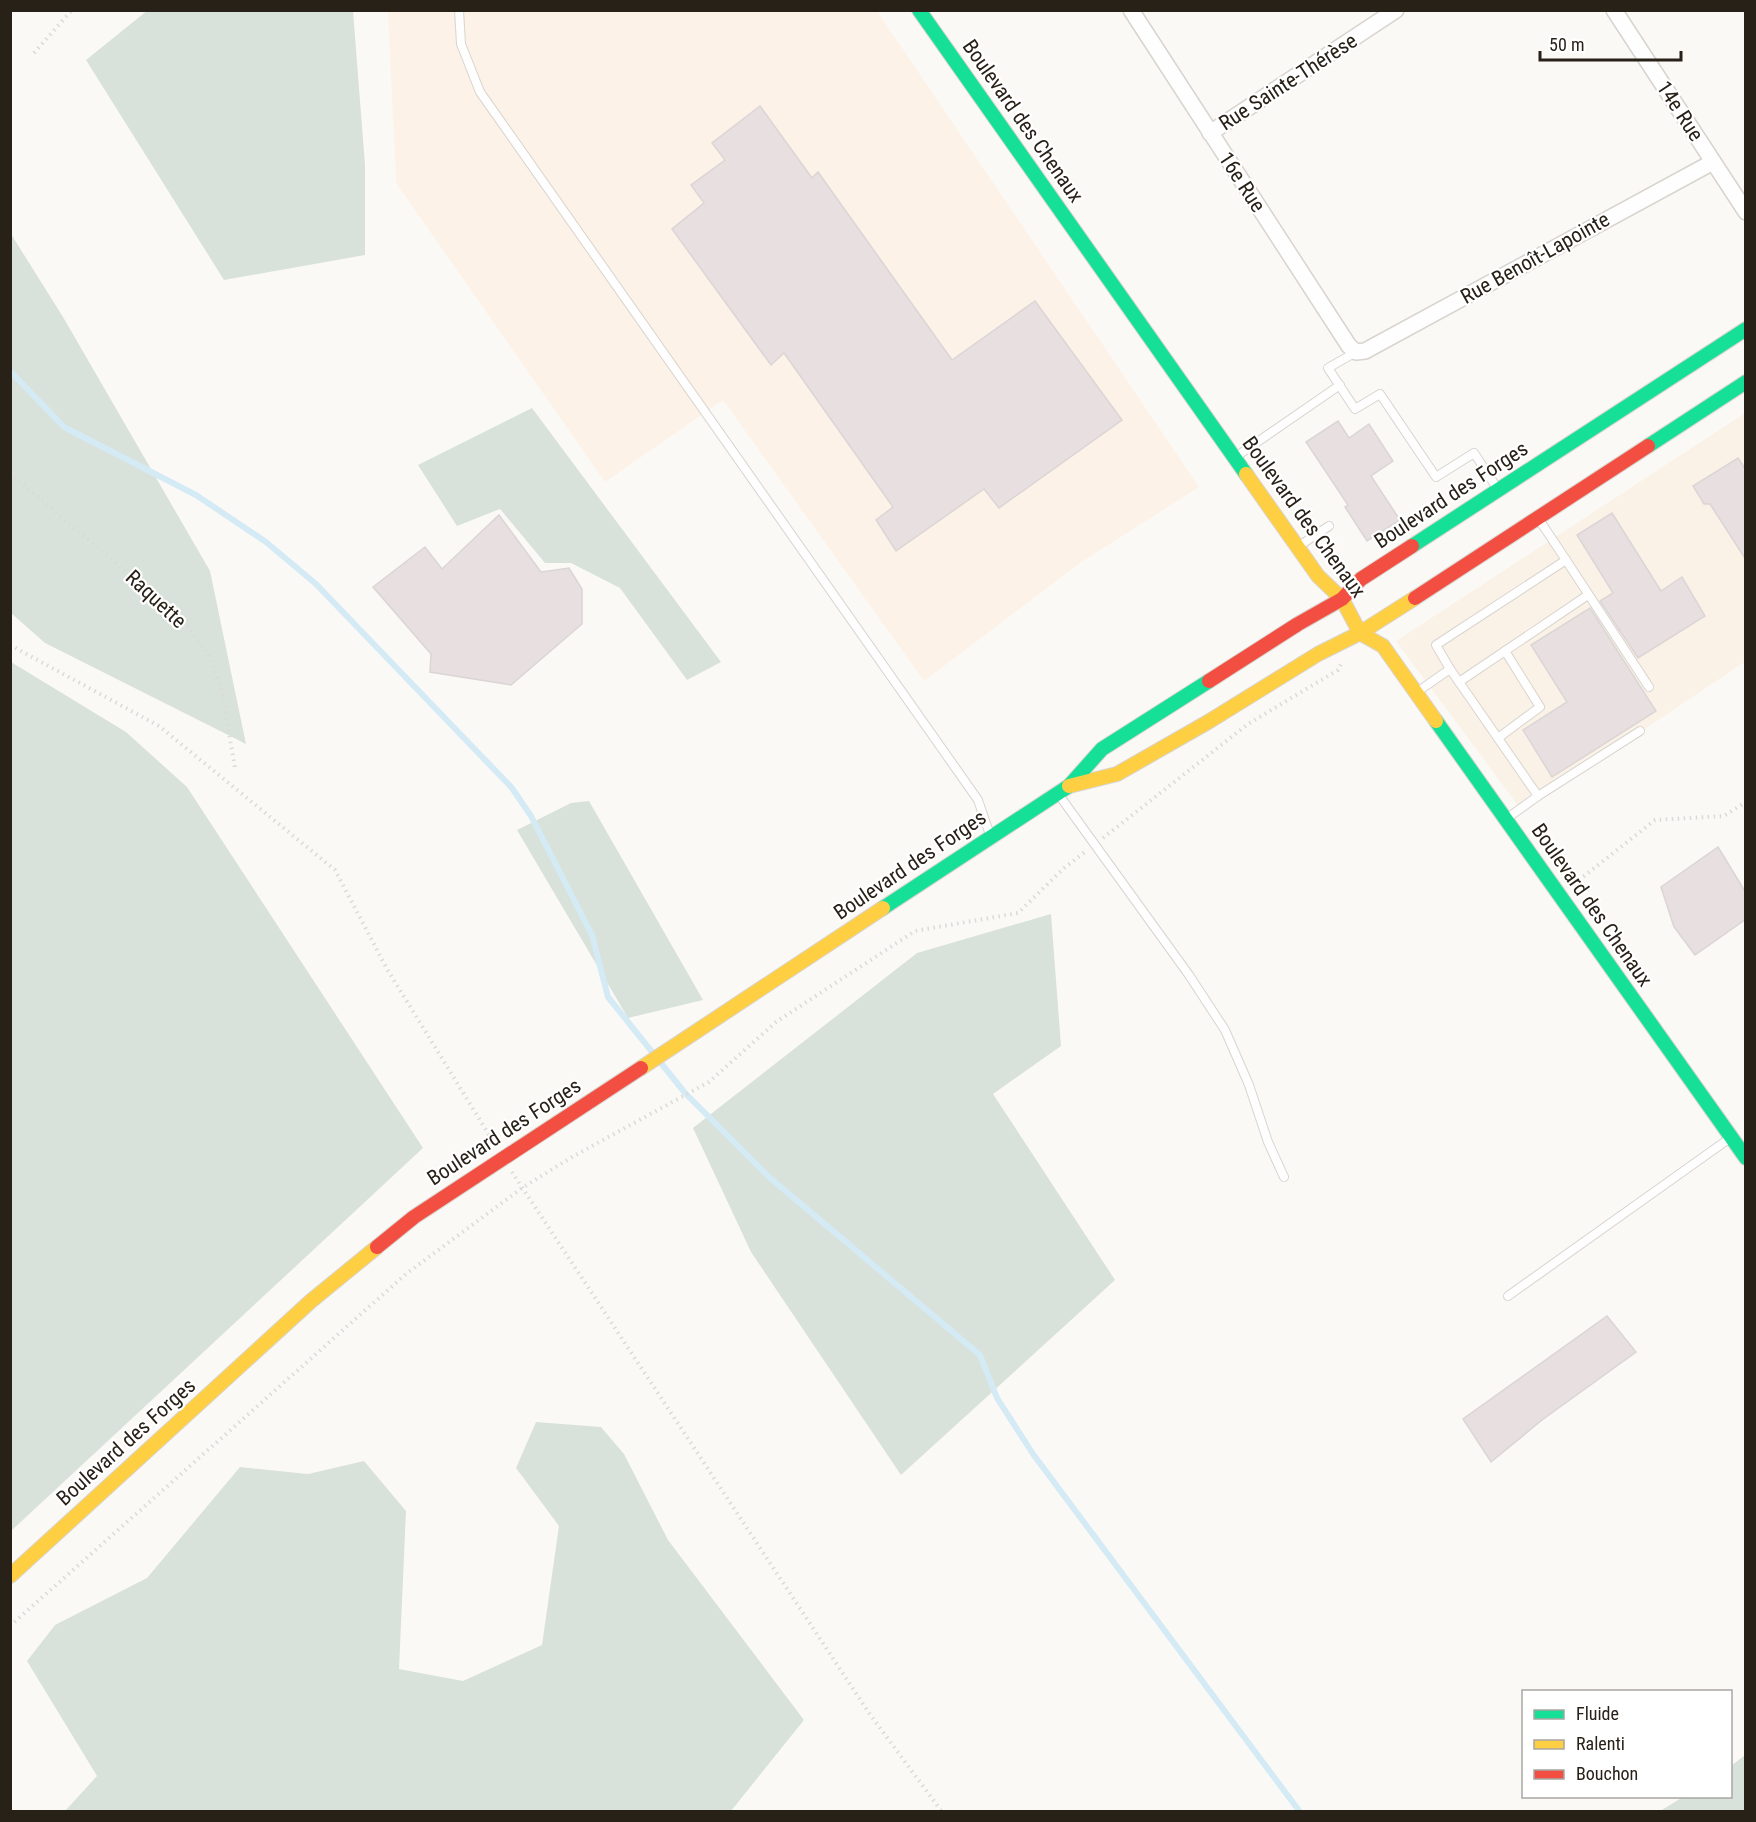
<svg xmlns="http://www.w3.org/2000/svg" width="1756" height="1822" font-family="'Roboto Condensed',sans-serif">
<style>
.built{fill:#fbf2e7}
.industrial{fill:#fcf2e7}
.green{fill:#d9e2da}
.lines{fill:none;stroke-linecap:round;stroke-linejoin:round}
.stream{stroke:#d4eaf5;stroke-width:6}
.building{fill:#e7dfe0;stroke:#dbd5d5;stroke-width:1.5}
.lane-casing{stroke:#d8d4ce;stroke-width:10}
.street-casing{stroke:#d8d4ce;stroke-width:18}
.fast-casing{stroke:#d8d4ce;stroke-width:16}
.slow-casing{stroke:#d8d4ce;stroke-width:16}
.jam-casing{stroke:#d8d4ce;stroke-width:16}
.path{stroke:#dadad8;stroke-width:4;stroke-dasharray:1.5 4.5;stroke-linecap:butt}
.lane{stroke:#fefefe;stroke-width:8}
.street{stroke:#fefefe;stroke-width:15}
.fast{stroke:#16e098;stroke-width:14}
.slow{stroke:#ffcf43;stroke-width:14}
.jam{stroke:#f24e42;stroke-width:14}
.labels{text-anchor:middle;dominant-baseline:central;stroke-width:4.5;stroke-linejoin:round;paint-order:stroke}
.street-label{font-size:21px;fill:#282118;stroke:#fff}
</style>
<rect width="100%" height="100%" fill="#fbf9f6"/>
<path class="built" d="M1745,413V662L1522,811L1396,641Z"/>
<path class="industrial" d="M388,11H877L1199,487L1080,563L924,681L723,400L605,482L396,183Z"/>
<g class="green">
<path d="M148,10L353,11L365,165V255L224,280L86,60Z"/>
<path d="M11,234L63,317L210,571L246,744L45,643L11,613Z"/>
<path d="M532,408L721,662L687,680L620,588L571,563H545L500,509L457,526L418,465Z"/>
<path d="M11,662L126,732L187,787L423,1148L11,1531Z"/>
<path d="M589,801L703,1000L628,1018L517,830L571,803Z"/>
<path d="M1051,914L1061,1046L993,1094L1115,1280L901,1475L751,1252L693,1128L917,953Z"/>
<path d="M536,1422L601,1427L624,1454L668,1540L804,1720L731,1811H65L97,1776L27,1661L55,1625L147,1578L240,1467L308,1474L364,1461L406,1511L399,1669L463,1681L542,1645L559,1526L516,1468Z"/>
<path d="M1745,1755V1811H1660L1683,1797L1730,1796L1731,1766Z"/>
</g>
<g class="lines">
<path class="stream" d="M10,371L64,427L196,495L266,542L316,584L512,788L531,816L592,935L608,997L685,1093L769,1177L980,1355L997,1398L1033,1454L1300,1812"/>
</g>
<g class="building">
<path d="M760,106L812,178L818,172L952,360L1035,301L1122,420L999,508L984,489L896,551L876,520L893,507L784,353L771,365L672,229L704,203L691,185L725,160L712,143Z"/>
<path d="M1338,421L1349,438L1369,424L1393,461L1371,476L1400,520L1367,541L1345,507L1348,505L1306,442Z"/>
<path d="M1738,458L1746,470V560L1710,504H1704L1693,486Z"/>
<path d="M1612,513L1661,591L1682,577L1705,616L1638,658L1600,601L1613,593L1577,535Z"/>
<path d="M499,515L541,572L569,568L582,589V624L511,685L430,672L431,654L373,587L425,547L442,569Z"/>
<path d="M1590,608L1656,711L1552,777L1523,730L1567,702L1531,645Z"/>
<path d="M1718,847L1746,893V919L1695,955L1674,927L1661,887Z"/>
<path d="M1607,1316L1636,1352L1542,1420L1491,1462L1463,1419Z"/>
</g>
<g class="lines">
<g class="lane-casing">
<g id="lane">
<path d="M459,10L461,44L480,92L978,800L990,835"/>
<path d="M1356,352L1328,368L1355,409L1380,394L1436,477L1474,453L1497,488"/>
<path d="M1237,456L1340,385"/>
<path d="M1299,546L1329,526"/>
<path d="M1566,560L1649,687"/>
<path d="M1450,669L1436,645L1566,560L1538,518"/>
<path d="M1459,682L1588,595"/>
<path d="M1417,692L1450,669L1459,682L1538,796L1506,819"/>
<path d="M1498,738L1540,707L1505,651"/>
<path d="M1059,795L1189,975L1225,1030L1249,1085L1268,1142L1284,1177"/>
<path d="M1538,796L1640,731"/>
<path d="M1508,1296L1730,1138"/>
</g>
</g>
<g class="street-casing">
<g id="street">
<path d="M1131,10L1349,346L1356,352L1365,351L1713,162"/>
<path d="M1614,10L1746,212"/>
<path d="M1210,133L1396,10"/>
</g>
</g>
<g class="fast-casing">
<g id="fast">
<path d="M919,10L1246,474"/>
<path d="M1648,446L1746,382"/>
<path d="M1412,546L1746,329"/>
<path d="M1436,721L1746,1158"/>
<path d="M883,908L1069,786L1102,749L1209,681"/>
</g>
</g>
<g class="slow-casing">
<g id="slow">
<path d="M1246,474L1318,576L1342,599L1360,633L1383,646L1436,721"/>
<path d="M1069,786L1117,774L1208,722L1318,654L1360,633L1415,598"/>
<path d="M641,1068L883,908"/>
<path d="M10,1576L311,1301L377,1247"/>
</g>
</g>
<g class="jam-casing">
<g id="jam">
<path d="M1415,598L1648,446"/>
<path d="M1209,681L1298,624L1342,599L1361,579L1412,546"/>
<path d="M377,1247L414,1217L641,1068"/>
</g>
</g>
<g class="path">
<path d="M34,53L72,10"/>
<path d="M10,473L184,622L209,656L222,692L235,768"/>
<path d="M10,645L159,726L335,870L387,969L494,1143"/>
<path d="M1103,838L1248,724L1338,670L1341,664"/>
<path d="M1574,884L1655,820L1724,816L1746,802"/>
<path d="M512,1172L869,1713L942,1812"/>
<path d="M10,1626L406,1274L522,1188L572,1157L709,1082L776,1022L915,931L1018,913L1063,869L1085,852"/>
</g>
<use href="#lane" class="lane"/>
<use href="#street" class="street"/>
<use href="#fast" class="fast"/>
<use href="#slow" class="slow"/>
<use href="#jam" class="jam"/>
</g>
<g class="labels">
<g class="street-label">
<text transform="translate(1288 82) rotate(-33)">Rue Sainte-Thérèse</text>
<text transform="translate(1680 111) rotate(57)">14e Rue</text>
<text transform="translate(1023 121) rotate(55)">Boulevard des Chenaux</text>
<text transform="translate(1242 182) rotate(57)">16e Rue</text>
<text transform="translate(1535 258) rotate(-29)">Rue Benoît-Lapointe</text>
<text transform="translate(1451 495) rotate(-33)">Boulevard des Forges</text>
<text transform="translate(1304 517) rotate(54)">Boulevard des Chenaux</text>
<text transform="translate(156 599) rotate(43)">Raquette</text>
<text transform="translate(910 865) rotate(-34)">Boulevard des Forges</text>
<text transform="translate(1592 905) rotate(55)">Boulevard des Chenaux</text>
<text transform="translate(504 1132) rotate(-33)">Boulevard des Forges</text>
<text transform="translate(126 1442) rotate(-42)">Boulevard des Forges</text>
</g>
</g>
<rect width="1756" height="1822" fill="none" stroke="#282118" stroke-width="24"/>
<rect x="1522" y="1690" width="210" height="108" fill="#ffffff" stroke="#a9a6a3" stroke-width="1.5"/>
<rect x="1534" y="1710" width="30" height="9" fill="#16e098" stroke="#a9a6a3" stroke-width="1.5"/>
<text x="1576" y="1720" font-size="18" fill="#282118">Fluide</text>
<rect x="1534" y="1740" width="30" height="9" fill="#ffcf43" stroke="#a9a6a3" stroke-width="1.5"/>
<text x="1576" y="1750" font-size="18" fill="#282118">Ralenti</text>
<rect x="1534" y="1770" width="30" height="9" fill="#f24e42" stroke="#a9a6a3" stroke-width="1.5"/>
<text x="1576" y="1780" font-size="18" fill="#282118">Bouchon</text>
<path d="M1540 51v9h141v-9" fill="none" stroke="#282118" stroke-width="3"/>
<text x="1549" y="51" font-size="18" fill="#282118" stroke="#ffffff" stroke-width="4.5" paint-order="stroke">50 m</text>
</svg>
